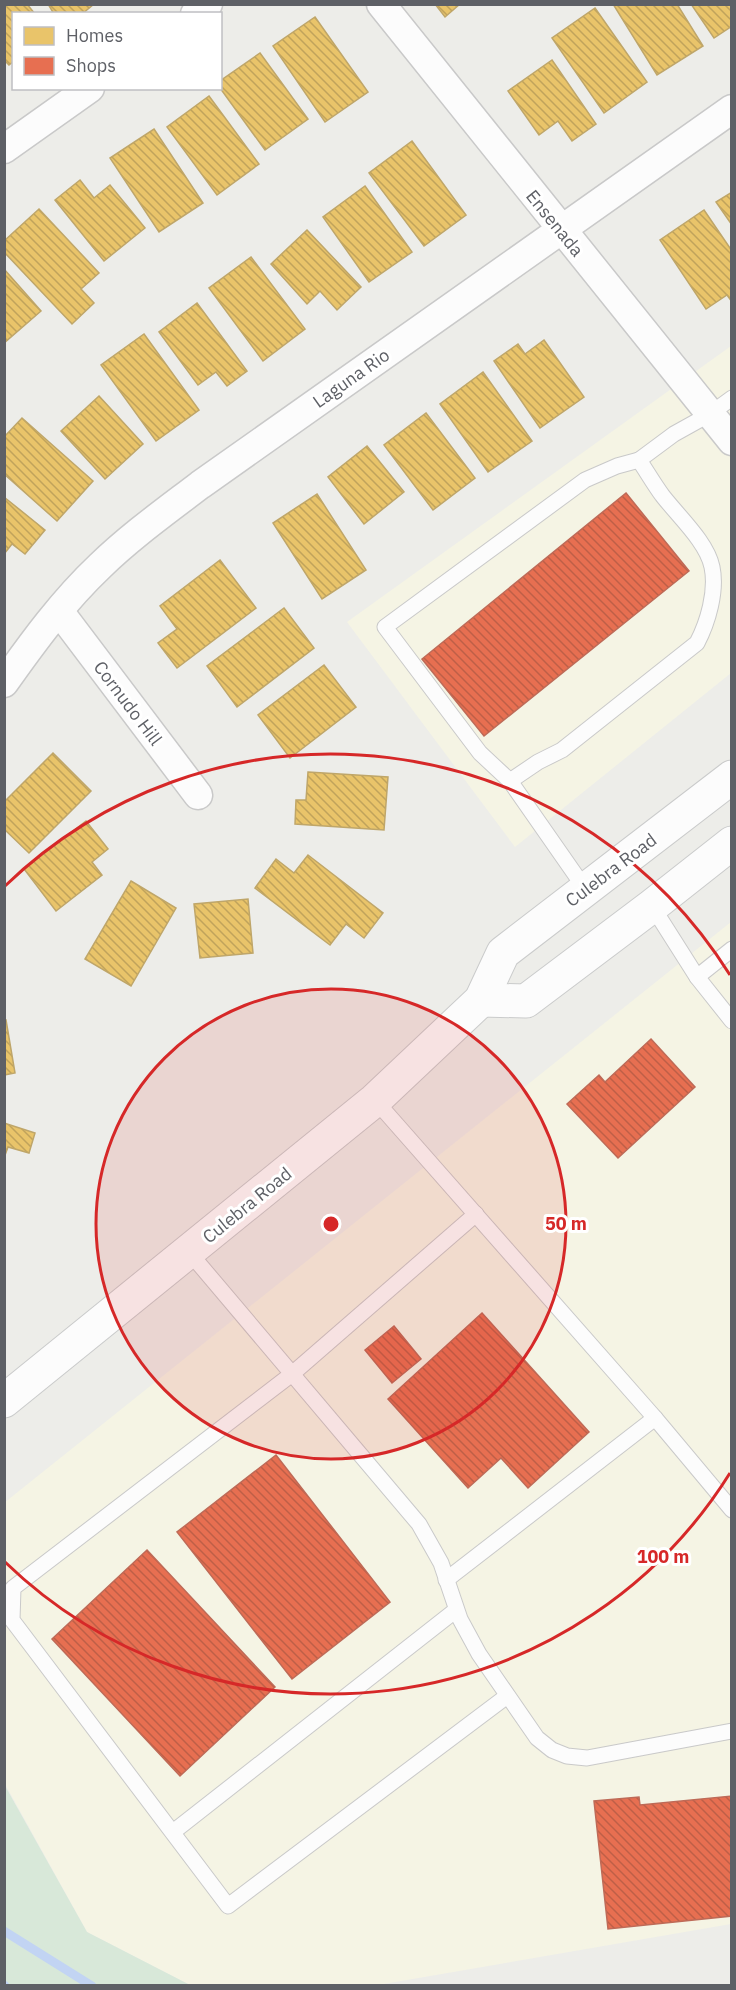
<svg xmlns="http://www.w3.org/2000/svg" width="736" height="1990" font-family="'IBM Plex Sans',sans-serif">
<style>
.commercial{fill:#f5f4e4}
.grass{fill:#d8e8d9}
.homes{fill:url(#homes-back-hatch);stroke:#bfa669;stroke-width:1.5}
.shops{fill:url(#shops-back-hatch);stroke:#be6a57;stroke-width:1.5}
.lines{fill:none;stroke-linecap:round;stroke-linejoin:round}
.stream{stroke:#c2d4f3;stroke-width:9}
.lane-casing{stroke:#c9c9c9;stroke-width:17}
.street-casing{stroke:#c9c9c9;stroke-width:31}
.secondary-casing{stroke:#cacbcb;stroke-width:35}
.lane{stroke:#fcfcfc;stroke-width:15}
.street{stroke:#fcfcfc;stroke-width:28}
.secondary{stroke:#fcfcfc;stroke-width:33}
.ring{fill:none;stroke:#d62828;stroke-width:3}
.labels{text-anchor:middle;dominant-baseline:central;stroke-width:6;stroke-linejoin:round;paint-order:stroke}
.street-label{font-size:18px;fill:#5e6066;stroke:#fff}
.centre{fill:#d62828;stroke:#fff;stroke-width:3}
.ring-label{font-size:18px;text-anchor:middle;font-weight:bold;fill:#d62828;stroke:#fff;stroke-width:6;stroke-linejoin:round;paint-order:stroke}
</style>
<defs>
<pattern id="homes-back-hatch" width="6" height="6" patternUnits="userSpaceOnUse" patternTransform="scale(1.5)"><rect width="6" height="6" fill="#e9c46a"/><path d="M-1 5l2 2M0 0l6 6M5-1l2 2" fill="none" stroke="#c0a35b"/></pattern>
<pattern id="shops-back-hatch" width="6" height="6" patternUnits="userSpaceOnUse" patternTransform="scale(1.5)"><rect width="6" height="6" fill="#e76f51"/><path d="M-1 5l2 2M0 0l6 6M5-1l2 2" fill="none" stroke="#be5f47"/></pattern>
</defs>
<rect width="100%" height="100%" fill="#edede9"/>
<g class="commercial">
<path d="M731,346V673L515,847L347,622Z"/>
<path d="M731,922V1924L372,1986L190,1985L87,1932L5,1784L4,1503Z"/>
</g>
<path class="grass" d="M4,1784L87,1932L190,1985H5Z"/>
<g class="homes">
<path d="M4,4H27L35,14H14V61L9,65L4,60Z"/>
<path d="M48,4H94L82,14H54Z"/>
<path d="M435,4H460L445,17Z"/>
<path d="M613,4H677L703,46L657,75Z"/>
<path d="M691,4H732V26L714,38Z"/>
<path d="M595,8L647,82L604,113L552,38Z"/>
<path d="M315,17L368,92L325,122L273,46Z"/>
<path d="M260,53L308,119L265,150L220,88V81Z"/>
<path d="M552,60L596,124L572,141L558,121L539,135L508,91Z"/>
<path d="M209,96L259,164L217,195L167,127Z"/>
<path d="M154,129L203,203L159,232L110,158Z"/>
<path d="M412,141L466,215L424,246L369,173Z"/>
<path d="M80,180L94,198L110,185L145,228L104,261L55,200Z"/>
<path d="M365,186L412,252L369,282L323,217Z"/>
<path d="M732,192V225L716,202Z"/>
<path d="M39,209L99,273L81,289L94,303L72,324L4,252V241Z"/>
<path d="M704,210L732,251V302L727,295L706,309L660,240Z"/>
<path d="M307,230L361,287L337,310L320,291L307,304L271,264Z"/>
<path d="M251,257L305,329L263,361L209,288Z"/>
<path d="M4,269L41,311L4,343Z"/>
<path d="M197,303L247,371L227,386L216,372L198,385L159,332Z"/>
<path d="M144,334L199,410L156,441L101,365Z"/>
<path d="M544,340L584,397L540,428L494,361L518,344L525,354Z"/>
<path d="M483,372L532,441L488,472L440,404Z"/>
<path d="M99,396L143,444L105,479L61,431Z"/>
<path d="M426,413L475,478L433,510L384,445Z"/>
<path d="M22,418L93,481L57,521L4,474V437Z"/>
<path d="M367,446L404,492L364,524L328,477Z"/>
<path d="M317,494L366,570L322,599L273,523Z"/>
<path d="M4,497L45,530L25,554L12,544L4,554Z"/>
<path d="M220,560L256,608L177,668L158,643L177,629L160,606Z"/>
<path d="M284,608L314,648L237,707L207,666Z"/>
<path d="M324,665L356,707L290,758L258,715Z"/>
<path d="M53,753L91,791L29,853L4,829V802Z"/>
<path d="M308,772L388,777L384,830L295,824L296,800H306Z"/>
<path d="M86,821L108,849L92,862L102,875L56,911L24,869Z"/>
<path d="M308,855L383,913L364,938L346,924L330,945L255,888L276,859L294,873Z"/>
<path d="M131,881L176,908L131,986L85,959Z"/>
<path d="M248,899L253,953L200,958L194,904Z"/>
<path d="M6,1020L15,1073L4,1075V1021Z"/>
<path d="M4,1123L35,1133L29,1153L8,1147L4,1158Z"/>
</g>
<g class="shops">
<path d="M626,493L689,571L484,736L422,659Z"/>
<path d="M651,1039L695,1087L618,1158L567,1104L599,1075L605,1082Z"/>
<path d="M482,1313L589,1432L528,1488L501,1458L468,1488L388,1399Z"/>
<path d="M394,1326L421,1359L392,1383L365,1350Z"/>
<path d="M276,1455L390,1602L292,1679L177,1532Z"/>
<path d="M147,1550L275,1687L180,1776L52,1639Z"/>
<path d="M732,1796V1916L608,1929L594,1801L639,1797L640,1805Z"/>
</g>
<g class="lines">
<g class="stream">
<path d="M4,1931L92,1986"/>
<path d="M4,1985L5,1986"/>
</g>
<g class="lane-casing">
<g id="lane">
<path d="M510,781L480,753L385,627L585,480L617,466L639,460"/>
<path d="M586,890L510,781L538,762L562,750L697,643C708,622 717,591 712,567C707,542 678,516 662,495C654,484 647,472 639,460L674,434L710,414L732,398"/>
<path d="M652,906L697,977L732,1021"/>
<path d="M697,977L732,949"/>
<path d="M375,1100L655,1418L732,1510"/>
<path d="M476,1214L292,1374L13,1588L12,1620L228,1906L507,1696"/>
<path d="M189,1252L419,1524L441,1563L460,1619L479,1654L537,1738L552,1750L567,1756L587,1758L732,1731"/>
<path d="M446,1580L655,1418"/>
<path d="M173,1832L456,1610"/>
</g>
</g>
<g class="street-casing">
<g id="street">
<path d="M381,4L732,441"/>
<path d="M195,14L208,4"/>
<path d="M4,149L90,88"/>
<path d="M59,611L198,795"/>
<path d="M4,683C33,642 63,601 100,566C131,536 166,511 200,485L732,109"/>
</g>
</g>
<g class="secondary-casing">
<g id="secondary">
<path d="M481,1000L526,1001L652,906L732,843"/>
<path d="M4,1401L375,1100L481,1000L503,953L732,777"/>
</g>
</g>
<use href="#lane" class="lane"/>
<use href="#street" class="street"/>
<use href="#secondary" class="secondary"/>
</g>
<circle cx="331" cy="1224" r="235" fill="#d62828" fill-opacity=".12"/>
<g class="ring">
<circle cx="331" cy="1224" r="235"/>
<path d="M730 1473A470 470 0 0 1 5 1562M5 886A470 470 0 0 1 730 975"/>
</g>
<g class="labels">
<g class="street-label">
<text transform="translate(555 223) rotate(51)">Ensenada</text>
<text transform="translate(351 378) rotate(-35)">Laguna Rio</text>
<text transform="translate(128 703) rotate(53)">Cornudo Hill</text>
<text transform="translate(611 870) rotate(-37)">Culebra Road</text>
<text transform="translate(247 1205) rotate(-39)">Culebra Road</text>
</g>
</g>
<circle cx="331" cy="1224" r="9" class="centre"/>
<g class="ring-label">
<text x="566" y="1230">50 m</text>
<text x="663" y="1563">100 m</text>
</g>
<rect width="736" height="1990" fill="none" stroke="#5e6066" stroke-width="12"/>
<rect x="12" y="12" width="210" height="78" fill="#ffffff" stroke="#bfbfc2" stroke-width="1.5"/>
<rect x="24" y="27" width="30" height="18" fill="#e9c46a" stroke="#bfbfc2" stroke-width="1.5"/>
<text x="66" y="42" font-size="18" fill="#5e6066">Homes</text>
<rect x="24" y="57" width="30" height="18" fill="#e76f51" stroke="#bfbfc2" stroke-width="1.5"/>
<text x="66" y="72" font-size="18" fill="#5e6066">Shops</text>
</svg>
